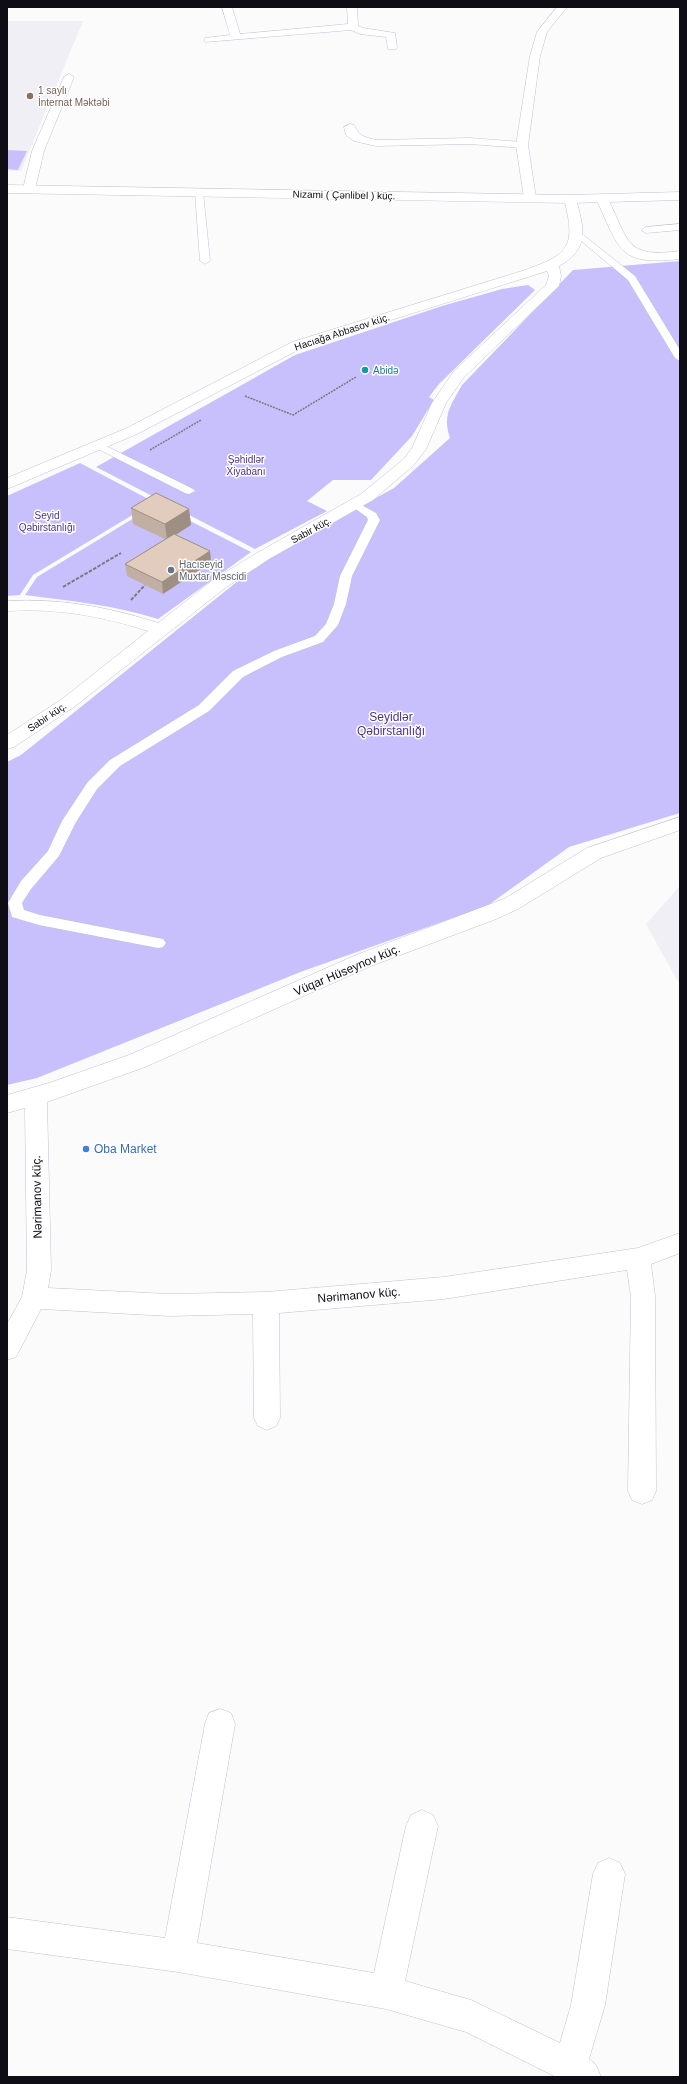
<svg xmlns="http://www.w3.org/2000/svg" width="687" height="2084" font-family="Helvetica,sans-serif">
<style>
.built{fill:#efeff5}
.green{fill:#c7c0fc}
.lines{fill:none;stroke-linecap:round;stroke-linejoin:round}
.service-casing{stroke:#c2c0d7;stroke-width:1}
.minor-casing{stroke:#c2c0d7;stroke-width:1}
.tertiary-casing{stroke:#c2c0d7;stroke-width:1}
.secondary-casing{stroke:#c2c0d7;stroke-width:1}
.path-far1{stroke:#7a7a7e;stroke-width:1.5;stroke-dasharray:2 1;stroke-linecap:butt}
.path{stroke:#7a7a7e;stroke-width:2;stroke-dasharray:3.5 1.5;stroke-linecap:butt}
.service{fill:#fff;fill-rule:evenodd}
.minor{fill:#fff;fill-rule:evenodd}
.tertiary{fill:#fff;fill-rule:evenodd}
.secondary{fill:#fff;fill-rule:evenodd}
.wall{fill:#c2afa3}
.shaded-wall{fill:#9e8f84}
.building{fill:#e2ccbd;stroke:#9e8f84}
.education-dot{fill:#8d6e63;stroke:#fff;stroke-width:1.5}
.culture-dot{fill:#0f9aa8;stroke:#fff;stroke-width:1.5}
.worship-dot{fill:#6b7280;stroke:#fff;stroke-width:1.5}
.shop-dot{fill:#3f7fe0;stroke:#fff;stroke-width:1.5}
.labels{text-anchor:middle;dominant-baseline:central;stroke-width:3;stroke-linejoin:round;paint-order:stroke}
.far-education-label{font-size:10px;fill:#785e54;stroke:#fff;text-anchor:start}
.far-street-label{font-size:10px;fill:#0e0d15;stroke:#fff}
.far-culture-label{font-size:10px;fill:#0d838f;stroke:#fff;text-anchor:start}
.far-park-label{font-size:10px;fill:#4b3391;stroke:#fff}
.far-worship-label{font-size:10px;fill:#5b616d;stroke:#fff;text-anchor:start}
.park-label{font-size:12px;fill:#4b3391;stroke:#fff}
.street-label{font-size:12px;fill:#0e0d15;stroke:#fff}
.shop-label{font-size:12px;fill:#366cbe;stroke:#fff;text-anchor:start}
</style>
<rect width="100%" height="100%" fill="#fbfbfb"/>
<g class="built">
<path d="M7,21H83L21,171H7Z"/>
<path d="M680,886V985L646,924Z"/>
</g>
<g class="green">
<path d="M7,150L27,151L18,170L7,169Z"/>
<path d="M680,261V813L569,847L487,906L303,971L37,1078L7,1085V762L21,755L264,560L394,488L450,438C442,415 451,405 462,385L573,270Z"/>
<path d="M528,285L535,290L439,384L429,397L434,400L412,436L371,480H333L307,501L327,511L255,549L96,467L295,355L442,306L502,289Z"/>
<path d="M80,463L154,502L33,575L20,595L7,596V496Z"/>
<path d="M157,504L251,552L158,619C114,605 70,601 25,595L37,577Z"/>
</g>
<g class="lines">
<g class="service-casing">
<g id="service">
<path d="M199,189L203,192L210,261L205,264L200,261L195,192Z"/>
<path d="M680,224V230L646,233L641,230L646,227Z"/>
<path d="M577,230L635,276L680,350V361L675,358L628,280L574,235V231Z"/>
<path d="M100,443L193,489L195,491L189,494L185,493L96,448L95,446Z"/>
<path d="M356,502L376,513L380,520L352,576L346,604L338,625L323,642L282,657L243,677L209,711L120,766L97,789L76,822L59,856L31,889L22,903L24,910L40,915L163,939L166,943L163,947L158,948L39,925L12,917L8,903L21,881L48,851L62,821L87,783L110,760L199,705L233,671L274,651L315,636L326,624L334,604L340,576L368,520L367,517L350,505Z"/>
</g>
</g>
<g class="minor-casing">
<g id="minor">
<path d="M222,7H232L240,34L348,24L347,7H357L358,26L363,28L395,33L397,47L396,49H388L386,37L360,34L351,30L205,42L204,40L205,38L230,35Z"/>
<path d="M69,74L74,77L44,151L35,189L33,192H25L23,189L32,151L64,77Z"/>
<path d="M350,124L354,125C361,137 361,136 376,140L470,138L522,142L528,145L522,148L470,144L376,146L354,141L346,135L344,127Z"/>
<path d="M570,195L576,199C584,228 590,249 559,266L561,276L559,286L464,377L446,403L426,449L414,465L373,500L269,559L225,588L74,707L14,747L7,749V735L62,699L148,631C102,616 56,608 7,611V601C59,598 109,607 158,623L213,580L257,553L361,494L404,459L412,448L432,403L454,371L546,285L549,276L547,271L302,348L137,434L7,489V478L127,428L292,342L522,271C568,255 577,248 564,199Z"/>
<path d="M602,195L608,199C630,243 625,258 680,251V259C617,266 620,249 596,199Z"/>
<path d="M680,817V830L601,858L518,909L496,919L371,966L145,1067L47,1102L51,1270L48,1288L169,1294L266,1292L444,1277L638,1248L680,1233V1253L651,1264L655,1296L656,1491L652,1500L642,1504L632,1500L628,1491L631,1296L627,1270L444,1299L279,1313L280,1418L276,1426L267,1430L258,1426L254,1418L253,1314L169,1316L41,1309L16,1357L7,1360V1324L22,1297L27,1270L25,1108L7,1113V1095L49,1083L129,1055L356,955L504,899L587,848Z"/>
<path d="M220,1709L231,1713L235,1724L197,1943L374,1973L406,1826L411,1815L422,1810L433,1815L438,1826L405,1981L471,2000L560,2043L571,2005L593,1874L598,1863L609,1858L620,1863L625,1874L605,2005L589,2059L596,2065L601,2077H556L466,2032L386,2009L178,1972L7,1949V1917L165,1938L205,1724L209,1713Z"/>
</g>
</g>
<g class="tertiary-casing">
<path id="tertiary" d="M557,7H567L547,32L540,56L528,145L536,198L530,202L524,198L516,145L530,56L537,32Z"/>
</g>
<g class="secondary-casing">
<path id="secondary" d="M7,185L570,195L680,192V200L570,203L7,193Z"/>
</g>
<g class="path-far1">
<path d="M245,396L293,415L356,377"/>
<path d="M150,450L201,420"/>
</g>
<g class="path">
<path d="M63,587L121,553"/>
<path d="M131,600L145,585"/>
</g>
<use href="#service" class="service"/>
<use href="#minor" class="minor"/>
<use href="#tertiary" class="tertiary"/>
<use href="#secondary" class="secondary"/>
</g>
<path class="wall" d="M131,508L189,509L191,525L176,535L210,551L211,562L163,594L127,576L125,564L165,539L133,524Z"/>
<g class="shaded-wall">
<path d="M189,509L191,525L167,540L165,524Z"/>
<path d="M210,551L211,562L163,594L162,582Z"/>
</g>
<g class="building">
<path d="M156,493L189,509L165,524L131,508Z"/>
<path d="M174,534L210,551L162,582L125,564Z"/>
</g>
<circle class="education-dot" cx="30" cy="96" r="4"/>
<circle class="culture-dot" cx="365" cy="370" r="4"/>
<circle class="worship-dot" cx="171" cy="570" r="4"/>
<circle class="shop-dot" cx="86" cy="1149" r="4"/>
<g class="labels">
<g class="far-education-label">
<text x="38" y="90">1 saylı<tspan x="38" dy="12">İnternat Məktəbi</tspan></text>
</g>
<g class="far-street-label">
<text transform="translate(344 195) rotate(1)">Nizami ( Çənlibel ) küç.</text>
<text transform="translate(342 332) rotate(-18)">Hacıağa Abbasov küç.</text>
<text transform="translate(311 530) rotate(-29)">Sabir küç.</text>
<text transform="translate(47 717) rotate(-34)">Sabir küç.</text>
</g>
<g class="far-culture-label">
<text x="373" y="370">Abidə</text>
</g>
<g class="far-park-label">
<text x="246" y="459">Şəhidlər<tspan x="246" dy="12">Xiyabanı</tspan></text>
<text x="47" y="515">Seyid<tspan x="47" dy="12">Qəbirstanlığı</tspan></text>
</g>
<g class="far-worship-label">
<text x="179" y="564">Hacıseyid<tspan x="179" dy="12">Muxtar Məscidi</tspan></text>
</g>
<g class="park-label">
<text x="391" y="717">Seyidlər<tspan x="391" dy="14">Qəbirstanlığı</tspan></text>
</g>
<g class="street-label">
<text transform="translate(347 970) rotate(-23)">Vüqar Hüseynov küç.</text>
<text transform="translate(37 1197) rotate(-91)">Nərimanov küç.</text>
<text transform="translate(359 1295) rotate(-5)">Nərimanov küç.</text>
</g>
<g class="shop-label">
<text x="94" y="1149">Oba Market</text>
</g>
</g>
<rect width="687" height="2084" fill="none" stroke="#0e0d15" stroke-width="16"/>
</svg>
